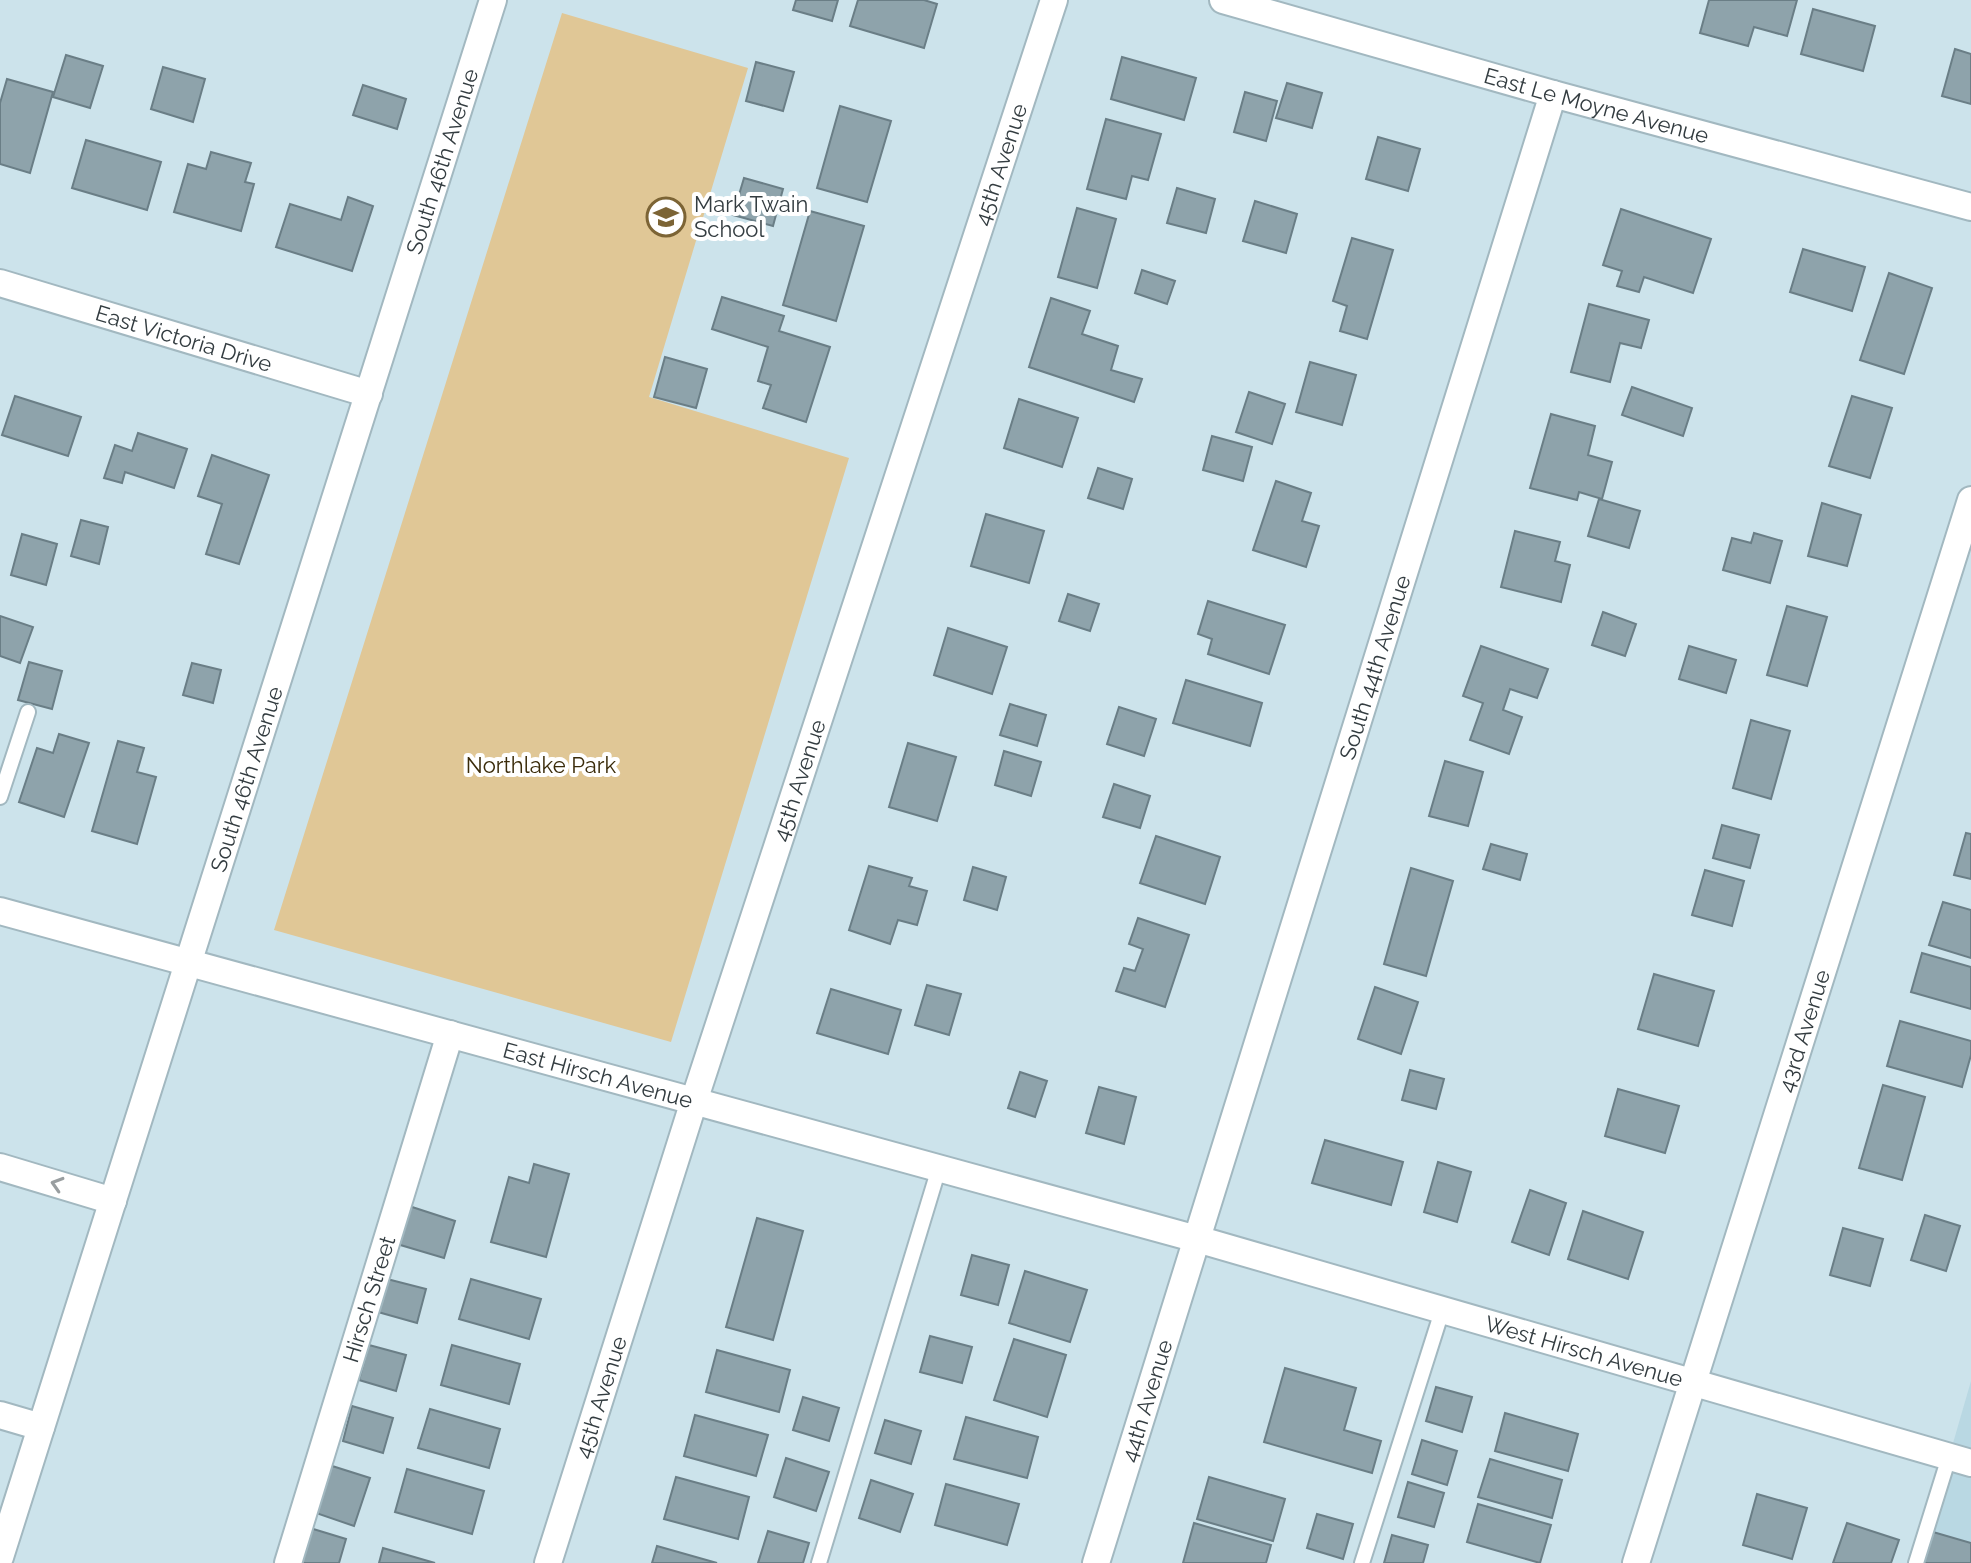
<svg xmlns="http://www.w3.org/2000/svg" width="1971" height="1563" font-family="Raleway,sans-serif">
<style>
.built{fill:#b9d8e3}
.green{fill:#e0c796}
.building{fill:#8ea3ab;stroke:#6a7e86;stroke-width:2}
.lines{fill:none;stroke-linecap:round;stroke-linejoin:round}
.service-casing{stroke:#a2b8c0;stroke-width:18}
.minor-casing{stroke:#a2b8c0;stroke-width:30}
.service{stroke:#fff;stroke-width:14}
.minor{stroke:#fff;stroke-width:26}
.oneway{stroke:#999ea0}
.labels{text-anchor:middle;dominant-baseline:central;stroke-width:8;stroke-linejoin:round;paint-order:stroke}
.street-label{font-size:22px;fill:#333c40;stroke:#fff}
.poi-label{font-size:22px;fill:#333c40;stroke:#fff;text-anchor:start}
.park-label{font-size:22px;fill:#3a2b0a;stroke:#fff}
</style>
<rect width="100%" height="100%" fill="#cce3eb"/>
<path class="built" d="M1971,1381V1563H1916L1949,1457Z"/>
<path class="green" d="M562,13L748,68L649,397L849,458L671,1042L274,930Z"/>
<g class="building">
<path d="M796,0H838L832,21L793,10Z"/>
<path d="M858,0H924L937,4L924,48L850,26Z"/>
<path d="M1709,0H1797L1787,36L1754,27L1748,46L1700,33Z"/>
<path d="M1813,9L1875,26L1863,71L1801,54Z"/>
<path d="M1955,49L1971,54V104L1942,96Z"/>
<path d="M66,55L103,66L90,108L53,97Z"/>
<path d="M1122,57L1196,78L1184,120L1111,99Z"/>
<path d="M756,62L794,72L783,111L746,101Z"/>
<path d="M163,67L205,79L193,122L151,109Z"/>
<path d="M7,79L53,92L30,173L0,164V103Z"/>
<path d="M1287,83L1322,93L1312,128L1276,118Z"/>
<path d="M363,85L406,99L397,129L353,115Z"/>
<path d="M1245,92L1277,101L1266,141L1234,132Z"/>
<path d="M840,106L891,121L867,202L817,188Z"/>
<path d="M1106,119L1161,134L1148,180L1132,176L1126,199L1087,189Z"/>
<path d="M1378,137L1420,149L1408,191L1366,179Z"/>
<path d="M86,140L161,162L147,210L72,188Z"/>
<path d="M211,152L251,163L245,182L254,184L241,231L174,212L188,164L206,169Z"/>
<path d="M744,178L783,189L773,226L733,215Z"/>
<path d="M1177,188L1215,199L1206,233L1167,223Z"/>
<path d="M348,197L373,206L352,271L276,247L290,204L341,220Z"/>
<path d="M1255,201L1297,214L1286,253L1243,241Z"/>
<path d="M1077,208L1116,219L1097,288L1058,277Z"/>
<path d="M1621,209L1711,239L1693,293L1644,277L1639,292L1617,286L1622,271L1603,265Z"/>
<path d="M810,211L864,226L836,321L783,305Z"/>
<path d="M1352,238L1393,250L1367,339L1340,331L1347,306L1333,301Z"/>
<path d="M1803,249L1865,267L1852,311L1790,292Z"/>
<path d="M1142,270L1175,281L1167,304L1135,293Z"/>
<path d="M1889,273L1932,288L1904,374L1860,360Z"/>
<path d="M722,297L784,316L779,331L830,347L806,422L763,408L771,385L758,381L768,347L712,329Z"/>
<path d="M1051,298L1090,311L1082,334L1118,346L1111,370L1142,379L1134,402L1029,367Z"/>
<path d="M1589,304L1649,320L1641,348L1620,343L1610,382L1571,372Z"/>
<path d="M665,357L707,369L696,408L654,397Z"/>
<path d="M1310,362L1356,375L1342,425L1296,412Z"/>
<path d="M1632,387L1692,408L1683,436L1622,415Z"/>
<path d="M1249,392L1285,404L1272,444L1236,432Z"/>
<path d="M15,396L81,417L68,456L2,435Z"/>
<path d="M1852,396L1892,408L1870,478L1829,466Z"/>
<path d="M1019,399L1078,418L1062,467L1004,448Z"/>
<path d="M1551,414L1595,426L1588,455L1612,462L1602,499L1579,492L1577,500L1530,488Z"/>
<path d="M138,433L187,449L174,488L125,472L122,483L104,478L115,445L132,451Z"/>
<path d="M1212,436L1252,447L1243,481L1203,470Z"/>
<path d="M212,455L269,475L239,564L206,554L222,504L198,496Z"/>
<path d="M1098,468L1132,479L1123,509L1088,498Z"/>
<path d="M1276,481L1311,493L1302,521L1319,526L1306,567L1253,550Z"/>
<path d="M1599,499L1640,511L1629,548L1588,536Z"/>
<path d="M1822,503L1861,515L1847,566L1808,556Z"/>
<path d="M986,514L1044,531L1029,583L971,566Z"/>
<path d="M81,520L108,527L99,564L71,556Z"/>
<path d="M1515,531L1560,542L1555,561L1570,565L1561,602L1501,587Z"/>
<path d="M1754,533L1782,541L1770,583L1723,570L1732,538L1751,543Z"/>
<path d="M22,534L57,544L46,585L11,575Z"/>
<path d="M1068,594L1099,604L1090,631L1059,621Z"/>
<path d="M1208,601L1285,625L1269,674L1208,654L1212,639L1198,634Z"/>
<path d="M1787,606L1827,617L1807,686L1767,675Z"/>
<path d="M1603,612L1636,624L1625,656L1592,645Z"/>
<path d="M0,616L33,627L20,663L0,656Z"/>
<path d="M948,628L1007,647L992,694L934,675Z"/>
<path d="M1481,646L1548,669L1537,698L1510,689L1503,710L1522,717L1509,754L1470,740L1483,703L1463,696Z"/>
<path d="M1689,646L1736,660L1726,693L1679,679Z"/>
<path d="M29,662L62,671L52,709L18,700Z"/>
<path d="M192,663L221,670L213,703L183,695Z"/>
<path d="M1186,680L1262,703L1250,746L1173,723Z"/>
<path d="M1010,704L1046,715L1037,746L1000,735Z"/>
<path d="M1119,707L1156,719L1144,756L1107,744Z"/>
<path d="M1751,720L1790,731L1771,799L1733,788Z"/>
<path d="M59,734L89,743L64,817L19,802L37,748L53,753Z"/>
<path d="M118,741L144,748L137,772L156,777L137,844L92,831Z"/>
<path d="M908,743L956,757L937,821L889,807Z"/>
<path d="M1004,751L1041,762L1031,796L995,785Z"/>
<path d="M1445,761L1483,772L1468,826L1429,816Z"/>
<path d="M1114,784L1150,796L1140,828L1103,817Z"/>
<path d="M1722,825L1759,835L1750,868L1713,858Z"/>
<path d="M1966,833L1971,834V879L1954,875Z"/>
<path d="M1156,836L1220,857L1205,904L1140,883Z"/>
<path d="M1491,844L1527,854L1520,880L1483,869Z"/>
<path d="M869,866L912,878L909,886L927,891L917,925L898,920L890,944L849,930Z"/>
<path d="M973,867L1006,877L997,910L964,900Z"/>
<path d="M1411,868L1453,881L1426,976L1384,964Z"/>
<path d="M1705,870L1744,881L1732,926L1692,915Z"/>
<path d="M1943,902L1971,910V958L1929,945Z"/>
<path d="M1138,918L1189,935L1165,1007L1116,991L1124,968L1135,971L1143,949L1129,944Z"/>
<path d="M1922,953L1971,967V1009L1911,992Z"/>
<path d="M1654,974L1714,991L1698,1046L1638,1029Z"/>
<path d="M927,985L961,994L949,1035L915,1025Z"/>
<path d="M1375,987L1418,1002L1401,1054L1358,1039Z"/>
<path d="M831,989L901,1010L888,1054L817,1033Z"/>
<path d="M1900,1021L1971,1041V1055L1962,1087L1887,1066Z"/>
<path d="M1410,1070L1444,1079L1436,1109L1402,1100Z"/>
<path d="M1020,1072L1047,1081L1035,1117L1008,1108Z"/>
<path d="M1883,1085L1925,1097L1902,1180L1859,1168Z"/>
<path d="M1099,1087L1136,1097L1124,1144L1086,1133Z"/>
<path d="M1618,1089L1679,1106L1665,1153L1605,1136Z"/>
<path d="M1325,1140L1403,1162L1391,1205L1312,1183Z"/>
<path d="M1438,1162L1471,1172L1457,1222L1424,1212Z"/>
<path d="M534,1164L569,1174L546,1257L491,1242L509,1177L529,1183Z"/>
<path d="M1530,1190L1566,1203L1549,1255L1512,1242Z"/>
<path d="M409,1206L455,1221L444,1258L397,1244Z"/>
<path d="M1583,1211L1643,1232L1628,1279L1568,1259Z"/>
<path d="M1925,1215L1960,1226L1946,1271L1911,1260Z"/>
<path d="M757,1218L803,1231L773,1340L726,1327Z"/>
<path d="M1843,1228L1883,1239L1870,1286L1830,1275Z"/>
<path d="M972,1255L1009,1265L998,1305L961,1295Z"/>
<path d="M1025,1271L1087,1290L1070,1342L1009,1323Z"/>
<path d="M387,1279L426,1289L417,1323L378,1312Z"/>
<path d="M471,1279L541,1299L529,1339L459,1319Z"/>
<path d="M930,1336L972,1347L962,1383L920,1372Z"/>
<path d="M1014,1339L1066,1355L1047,1417L994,1400Z"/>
<path d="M369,1345L406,1355L396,1391L359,1380Z"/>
<path d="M452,1345L520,1364L509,1404L441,1385Z"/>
<path d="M717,1350L790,1370L779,1412L706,1392Z"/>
<path d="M1285,1368L1356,1388L1344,1430L1381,1441L1372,1473L1264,1442Z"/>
<path d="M1436,1387L1472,1397L1462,1432L1426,1421Z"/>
<path d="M803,1397L839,1408L829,1441L793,1430Z"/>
<path d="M352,1406L393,1418L383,1453L343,1441Z"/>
<path d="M430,1409L500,1429L489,1468L418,1448Z"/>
<path d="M1505,1413L1578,1434L1568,1471L1495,1451Z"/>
<path d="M695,1415L768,1435L756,1476L684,1456Z"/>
<path d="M966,1417L1038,1437L1027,1478L954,1459Z"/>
<path d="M885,1420L921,1431L911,1464L875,1453Z"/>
<path d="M1422,1440L1457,1451L1447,1485L1412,1474Z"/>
<path d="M786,1458L829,1472L816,1511L774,1497Z"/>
<path d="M1490,1459L1562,1480L1552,1518L1478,1497Z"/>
<path d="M329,1465L370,1478L354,1526L313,1512Z"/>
<path d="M407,1469L484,1491L472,1534L395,1512Z"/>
<path d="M676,1477L749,1497L738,1539L664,1519Z"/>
<path d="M1209,1477L1285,1499L1273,1541L1197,1519Z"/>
<path d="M871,1480L913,1494L900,1532L859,1518Z"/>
<path d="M1408,1482L1444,1493L1434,1527L1398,1517Z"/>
<path d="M946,1484L1019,1504L1007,1545L935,1525Z"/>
<path d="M1757,1494L1807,1508L1792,1559L1743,1545Z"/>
<path d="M1478,1504L1551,1525L1540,1563L1467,1542Z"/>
<path d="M1317,1514L1353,1524L1343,1559L1307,1548Z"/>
<path d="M1194,1523L1271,1545L1266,1563H1183Z"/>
<path d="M1847,1523L1899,1540L1891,1563H1833Z"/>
<path d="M310,1528L346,1539L339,1563H299Z"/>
<path d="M768,1531L809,1543L803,1563H758Z"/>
<path d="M1933,1532L1971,1543V1563H1924Z"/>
<path d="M1392,1535L1428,1545L1423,1563H1384Z"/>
<path d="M657,1546L717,1563H652Z"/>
<path d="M383,1548L435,1563H379Z"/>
</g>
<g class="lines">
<g class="service-casing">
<g id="service">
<path d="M0,797L28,712"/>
<path d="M819,1563L939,1168"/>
<path d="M1362,1563L1442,1311"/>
<path d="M1916,1563L1949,1457"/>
</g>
</g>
<g class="minor-casing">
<g id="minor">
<path id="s1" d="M1223,0L1553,94L1971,207"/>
<path id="s2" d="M0,283L369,394"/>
<path id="s3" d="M0,911L1197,1239L1971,1463"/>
<path d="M0,1167L113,1201"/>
<path d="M0,1415L41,1427"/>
<path id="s4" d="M0,1557L493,0"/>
<path id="s5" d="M288,1563L450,1034"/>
<path id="s6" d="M548,1563L694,1101L1054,0"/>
<path id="s7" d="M1096,1563L1553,94"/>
<path id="s8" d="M1636,1563L1971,500"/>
</g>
</g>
<use href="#service" class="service"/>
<use href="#minor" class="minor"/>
</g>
<defs><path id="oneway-chevron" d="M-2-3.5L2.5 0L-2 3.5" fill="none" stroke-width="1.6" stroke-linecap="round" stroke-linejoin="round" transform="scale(2)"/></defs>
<use class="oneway" href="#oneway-chevron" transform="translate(57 1184) rotate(-163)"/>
<defs>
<g id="school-ring" transform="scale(2)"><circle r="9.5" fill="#fff" stroke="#7c6435" stroke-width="1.5"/><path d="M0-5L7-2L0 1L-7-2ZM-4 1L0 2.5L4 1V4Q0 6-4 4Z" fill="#7c6435"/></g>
</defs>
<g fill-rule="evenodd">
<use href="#school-ring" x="666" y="217"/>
</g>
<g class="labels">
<g class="street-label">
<text stroke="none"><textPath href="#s1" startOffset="388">East Le Moyne Avenue</textPath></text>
<text stroke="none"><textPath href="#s4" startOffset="1464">South 46th Avenue</textPath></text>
<text stroke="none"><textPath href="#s6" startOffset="1470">45th Avenue</textPath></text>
<text stroke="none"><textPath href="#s2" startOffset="192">East Victoria Drive</textPath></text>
<text stroke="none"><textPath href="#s7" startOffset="938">South 44th Avenue</textPath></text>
<text stroke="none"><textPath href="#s4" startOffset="816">South 46th Avenue</textPath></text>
<text stroke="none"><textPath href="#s6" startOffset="822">45th Avenue</textPath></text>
<text stroke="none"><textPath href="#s8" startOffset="558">43rd Avenue</textPath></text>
<text stroke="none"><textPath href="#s3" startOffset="620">East Hirsch Avenue</textPath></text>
<text stroke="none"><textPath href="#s5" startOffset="276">Hirsch Street</textPath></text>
<text stroke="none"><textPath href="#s3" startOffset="1644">West Hirsch Avenue</textPath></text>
<text stroke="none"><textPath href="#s6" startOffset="174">45th Avenue</textPath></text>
<text stroke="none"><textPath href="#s7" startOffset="170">44th Avenue</textPath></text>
</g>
<g class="poi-label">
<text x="694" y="204">Mark Twain<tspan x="694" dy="25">School</tspan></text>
</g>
<g class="park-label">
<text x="541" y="765">Northlake Park</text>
</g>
</g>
</svg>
